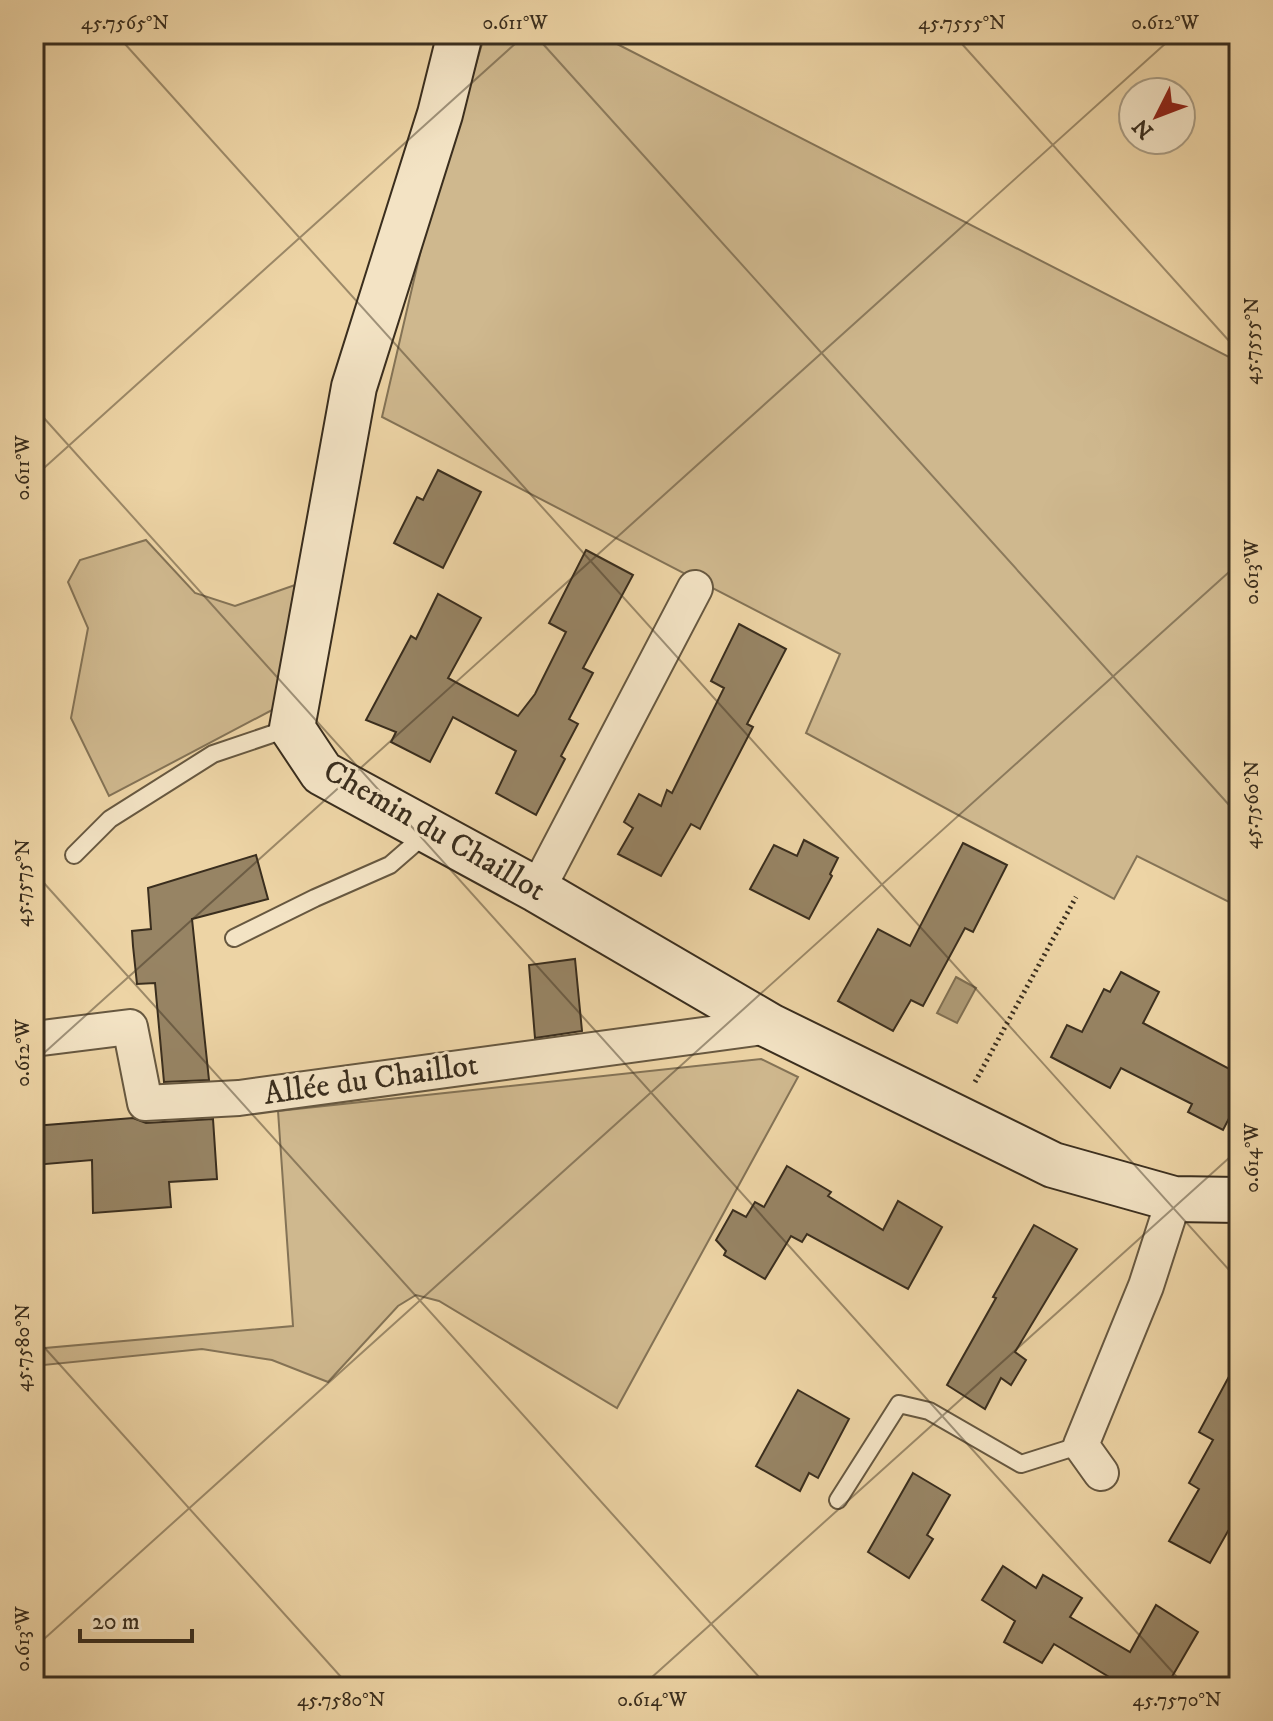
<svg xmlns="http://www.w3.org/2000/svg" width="1273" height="1721" font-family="'IM FELL DW Pica',serif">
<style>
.green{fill:#cfb88e;stroke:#847356;stroke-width:2}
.water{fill:#b09c77;stroke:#817053;stroke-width:2}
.building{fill:#978464;stroke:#3a2e1e;stroke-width:2}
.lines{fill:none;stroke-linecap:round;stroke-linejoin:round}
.lane-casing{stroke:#675840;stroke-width:20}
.street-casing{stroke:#675840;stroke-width:38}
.secondary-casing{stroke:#3a2e1e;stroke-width:48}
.path{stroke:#3a2e1e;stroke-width:5;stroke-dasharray:2 4;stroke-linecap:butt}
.lane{stroke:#f3e3c4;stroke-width:16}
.street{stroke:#f3e3c4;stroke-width:34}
.secondary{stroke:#f3e3c4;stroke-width:44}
.ticks{fill:none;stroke:#3a2e1e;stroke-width:2;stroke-opacity:0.45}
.labels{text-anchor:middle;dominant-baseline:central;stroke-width:6;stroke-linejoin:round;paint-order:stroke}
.street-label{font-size:32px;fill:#3a2e1e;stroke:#f3e3c4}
.neatline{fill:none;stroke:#3a2e1e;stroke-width:3}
.ticks-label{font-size:20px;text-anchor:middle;fill:#3a2e1e}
</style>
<rect width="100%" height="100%" fill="#edd4a5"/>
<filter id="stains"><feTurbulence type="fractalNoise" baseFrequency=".0025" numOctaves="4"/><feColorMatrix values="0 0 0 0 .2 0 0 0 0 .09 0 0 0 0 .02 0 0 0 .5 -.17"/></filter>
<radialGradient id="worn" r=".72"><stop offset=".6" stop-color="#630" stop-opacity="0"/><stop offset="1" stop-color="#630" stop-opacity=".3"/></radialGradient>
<g class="green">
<path d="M485,34H613L617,44L1239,362V907L1137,856L1114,899L806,733L840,654L382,417L423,241Z"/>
<path d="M146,540L195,593L235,606L295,585L274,709L109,796L71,718L88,628L68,582L80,560Z"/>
<path d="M761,1059L798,1077L617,1408L439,1301L416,1295L398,1306L328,1382L272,1360L202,1349L34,1366V1349L293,1326L278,1111Z"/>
</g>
<path class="water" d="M956,977L976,988L957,1023L937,1013Z"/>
<g class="building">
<path d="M438,470L481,492L443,568L394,543L417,497L423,500Z"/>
<path d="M586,550L633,575L583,668L593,673L569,719L578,724L561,756L565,759L536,815L496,793L516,751L453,717L430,762L391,742L396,732L366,720L411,636L416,639L438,594L481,618L448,678L518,716L535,694L566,632L549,623Z"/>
<path d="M739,624L786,649L747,724L753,727L700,829L691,824L661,876L618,854L633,828L624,822L639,794L661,806L667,790L672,793L724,688L711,681Z"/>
<path d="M804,840L838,858L830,874L832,876L809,919L750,889L774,845L797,856Z"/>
<path d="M963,843L1007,865L973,932L965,928L923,1006L911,1000L893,1031L838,1001L878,929L910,946Z"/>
<path d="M256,855L268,899L192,919L209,1080L164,1082L155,983L137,984L133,946L132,931L151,929L148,888Z"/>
<path d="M575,959L582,1031L535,1038L529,965Z"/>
<path d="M1121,972L1159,992L1143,1023L1239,1074V1099L1223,1130L1188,1112L1192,1104L1121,1068L1110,1088L1051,1057L1067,1025L1082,1032L1104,989L1110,992Z"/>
<path d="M133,1118L146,1123L213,1119L217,1179L169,1182L171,1207L93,1213L92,1160L34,1165V1126Z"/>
<path d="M787,1166L831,1192L828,1196L883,1230L898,1201L942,1227L908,1289L807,1234L802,1242L791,1236L765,1279L724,1255L726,1251L716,1240L733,1210L746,1217L755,1202L764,1207Z"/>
<path d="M1034,1225L1077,1249L1015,1352L1026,1360L1011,1385L1001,1378L985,1409L947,1385L996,1298L993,1297Z"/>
<path d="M1239,1358V1537L1228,1531L1210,1563L1169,1541L1199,1489L1189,1483L1213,1440L1199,1432Z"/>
<path d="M798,1390L849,1419L818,1478L809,1473L800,1491L756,1466Z"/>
<path d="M913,1473L950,1495L927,1535L933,1539L909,1578L868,1552Z"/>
<path d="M1003,1566L1036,1588L1043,1575L1082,1598L1070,1617L1130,1652L1156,1605L1198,1632L1166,1687H1126L1054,1644L1042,1663L1004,1642L1015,1621L982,1600Z"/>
</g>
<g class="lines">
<g class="lane-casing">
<g id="lane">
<path d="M74,855L110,819L213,754L290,728"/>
<path d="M234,938L315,898L390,865L428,832"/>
<path d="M838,1500L899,1404L929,1411L1021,1464L1081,1445"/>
</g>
</g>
<g class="street-casing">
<g id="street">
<path d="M537,890L695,588"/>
<path d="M34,1039L130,1027L145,1103L239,1098L770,1026"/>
<path d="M1101,1473L1081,1445L1146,1286L1174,1199"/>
</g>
</g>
<g class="secondary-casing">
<path id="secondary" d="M460,34L440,114L354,387L292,728L322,773L537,890L770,1026L1053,1165L1174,1199L1239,1200"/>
</g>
<path class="path" d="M975,1082L1076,897"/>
<use href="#lane" class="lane"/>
<use href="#street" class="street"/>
<use href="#secondary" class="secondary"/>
</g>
<path class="ticks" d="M116,34L1239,1281M534,34L1239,816M953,34L1239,352M34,407L1186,1687M34,477L526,34M34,872L768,1687M34,1062L1176,34M34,1336L350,1687M34,1648L1239,563M641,1687L1239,1149"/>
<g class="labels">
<g class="street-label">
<text transform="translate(434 831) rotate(30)">Chemin du Chaillot</text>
<text transform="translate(371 1080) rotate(-8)">Allée du Chaillot</text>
</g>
</g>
<rect width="1273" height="1721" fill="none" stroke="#edd4a5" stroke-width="88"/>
<g transform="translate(1157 116) rotate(228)"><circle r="38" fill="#f3e3c4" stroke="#a99b82" stroke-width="2"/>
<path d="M0-6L14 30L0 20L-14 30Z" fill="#8f2418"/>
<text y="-12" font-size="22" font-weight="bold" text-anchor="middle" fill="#3a2e1e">N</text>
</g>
<path d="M80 1629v12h112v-12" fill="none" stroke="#3a2e1e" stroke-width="4"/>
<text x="92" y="1629" font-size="24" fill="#3a2e1e" stroke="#f3e3c4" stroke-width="6" paint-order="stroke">20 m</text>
<rect x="44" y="44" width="1185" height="1633" class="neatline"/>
<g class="ticks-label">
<text x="125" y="29">45.7565°N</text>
<text x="515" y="29">0.611°W</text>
<text x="962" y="29">45.7555°N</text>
<text x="1165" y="29">0.612°W</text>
<text transform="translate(1251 341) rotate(-90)" y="7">45.7555°N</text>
<text transform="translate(22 468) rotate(-90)" y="7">0.611°W</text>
<text transform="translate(1251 572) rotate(-90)" y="7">0.613°W</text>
<text transform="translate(1251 805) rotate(-90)" y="7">45.7560°N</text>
<text transform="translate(22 883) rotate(-90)" y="7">45.7575°N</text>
<text transform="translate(22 1053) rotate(-90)" y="7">0.612°W</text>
<text transform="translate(1251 1158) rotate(-90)" y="7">0.614°W</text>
<text transform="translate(22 1348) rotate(-90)" y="7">45.7580°N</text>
<text transform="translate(22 1639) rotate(-90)" y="7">0.613°W</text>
<text x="341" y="1706">45.7580°N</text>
<text x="652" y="1706">0.614°W</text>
<text x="1177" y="1706">45.7570°N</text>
</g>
<rect width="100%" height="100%" filter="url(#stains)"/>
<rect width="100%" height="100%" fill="url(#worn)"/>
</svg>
